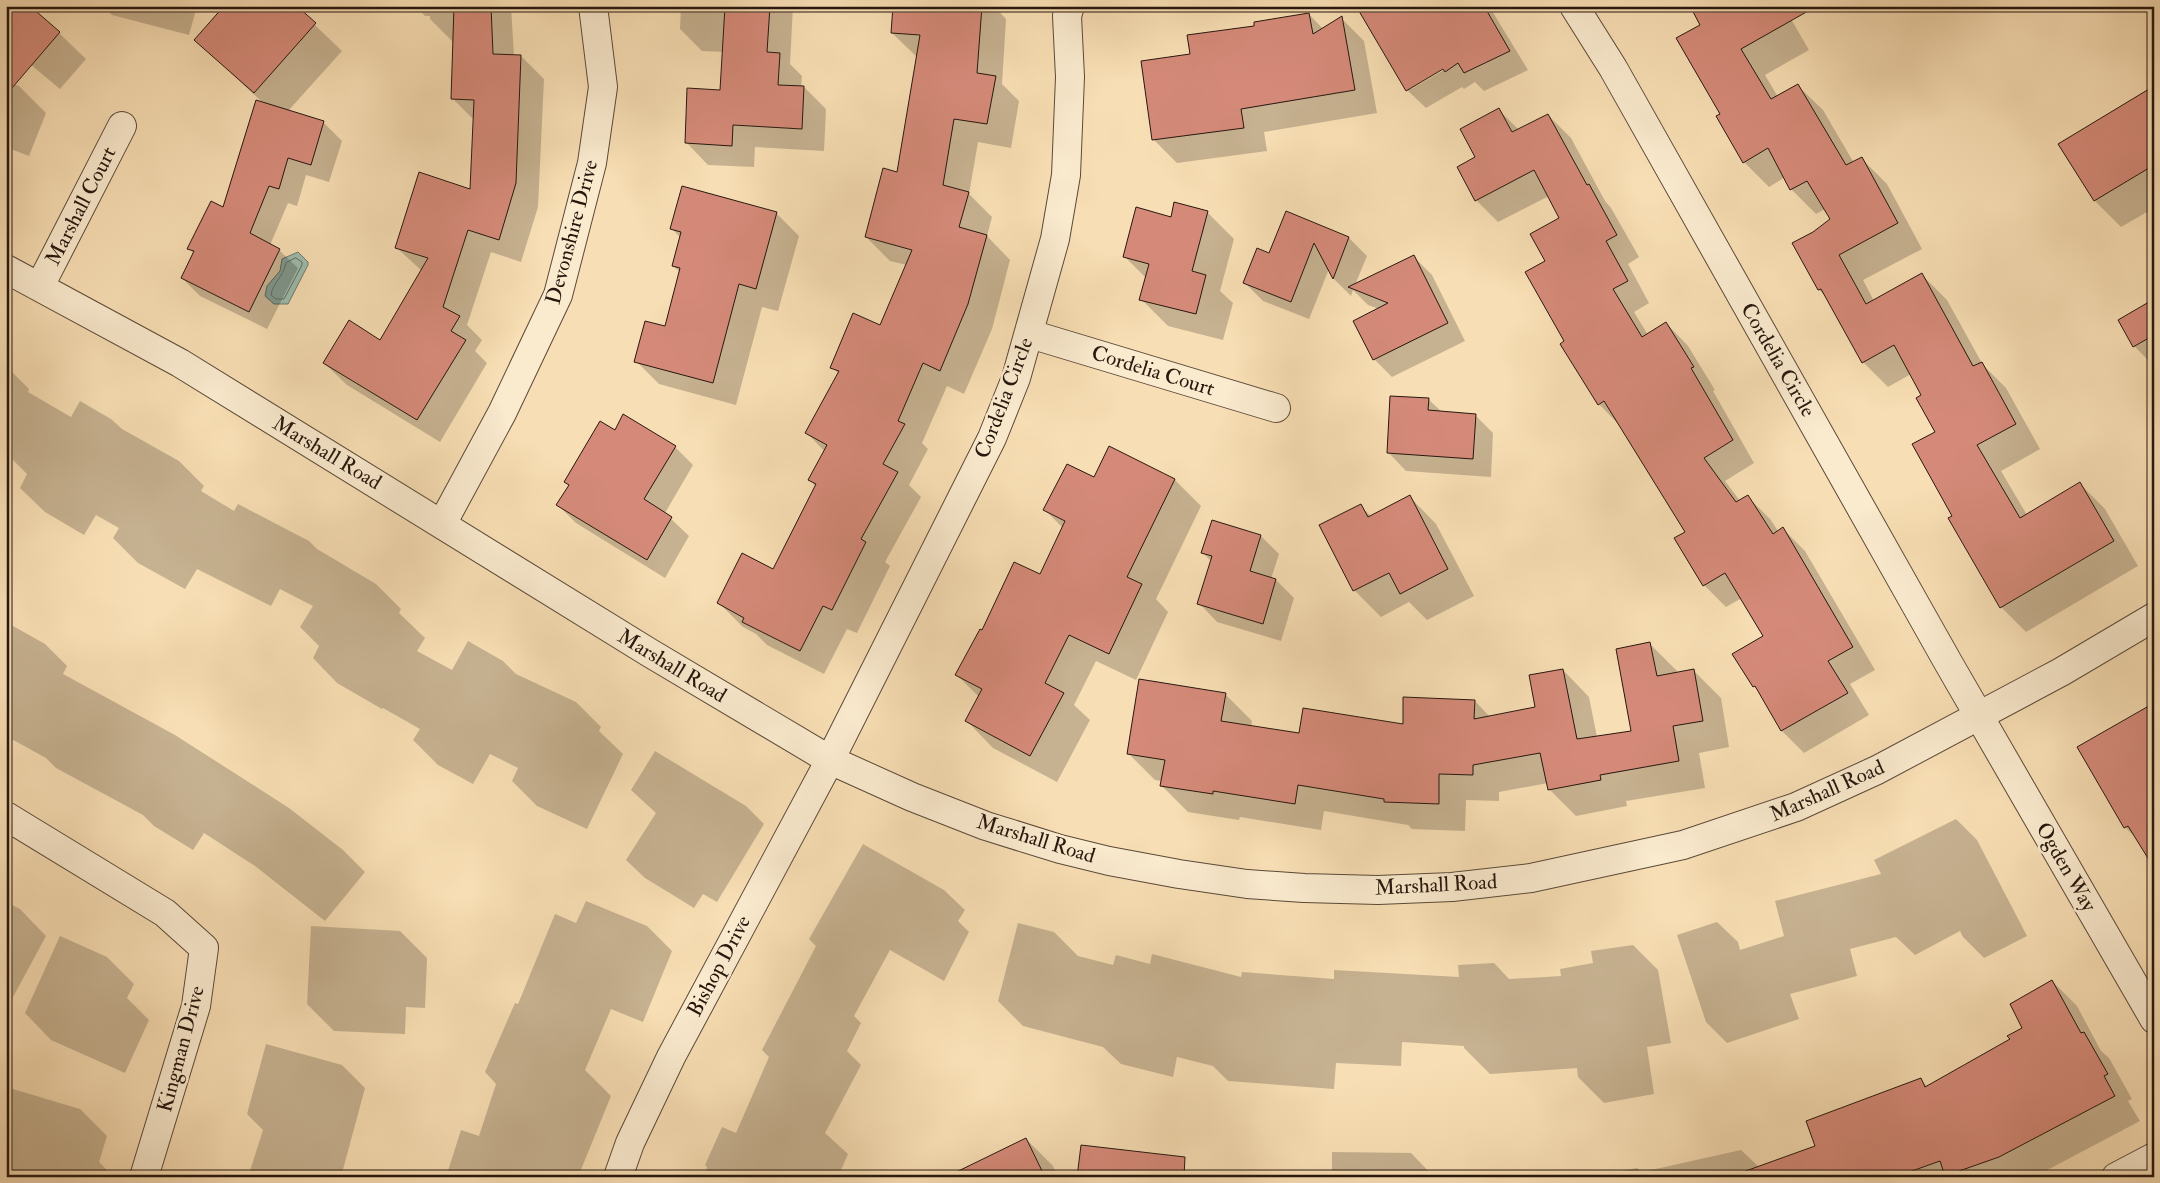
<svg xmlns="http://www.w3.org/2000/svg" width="2160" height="1183" font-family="'IM FELL Double Pica',serif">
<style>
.water{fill:#9dbcaf;stroke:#6d7a6f}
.shadow{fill:#0003;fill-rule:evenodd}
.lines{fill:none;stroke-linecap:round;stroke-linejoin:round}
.shore{stroke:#626a5e;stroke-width:1}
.building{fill:#d58a79;stroke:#26170e}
.minor-casing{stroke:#5a4938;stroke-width:30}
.tertiary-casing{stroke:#5a4938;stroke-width:30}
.minor{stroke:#faeace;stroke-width:28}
.tertiary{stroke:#faeace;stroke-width:28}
.labels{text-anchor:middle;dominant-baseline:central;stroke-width:5;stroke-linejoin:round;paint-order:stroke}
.street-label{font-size:21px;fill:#26170e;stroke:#faeace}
</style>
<rect width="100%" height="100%" fill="#f8deb4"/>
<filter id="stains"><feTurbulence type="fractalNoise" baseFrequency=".004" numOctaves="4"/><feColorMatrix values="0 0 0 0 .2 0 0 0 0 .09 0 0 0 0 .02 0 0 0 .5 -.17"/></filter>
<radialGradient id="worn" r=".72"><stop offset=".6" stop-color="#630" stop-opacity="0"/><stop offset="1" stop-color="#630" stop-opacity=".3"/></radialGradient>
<path class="water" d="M298,252L308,262V265L288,304H274L265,296L267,286L280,271L282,259Z"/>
<g class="shadow">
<path d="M103,6H197L189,35L112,15Z"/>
<path d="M295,6L342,51L288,111L323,122L342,141L329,182L306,175L297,206L288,203L270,245L279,250L298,268L267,329L200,296L182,278L194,254L189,248L224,209L264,104L196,40Z"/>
<path d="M415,6H511L514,56H521L544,79L538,207L521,262L491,252L467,325L482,340L475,351L487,363L440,442L347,385L324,363L380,342L422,271L397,248L471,191L475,121L453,99V42L430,19V16H425Z"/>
<path d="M681,6H793L790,64L802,76L801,87H804L826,109L824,151L755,147L754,167L708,165L686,142L722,92L724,52L702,51L680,29Z"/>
<path d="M876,6H994L1006,19L1002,84L1019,101L1011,148L978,142L969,194L992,217L987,236L1010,260L992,329L964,394L947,386L922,443L928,449L909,485L921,497L885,562L890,566L857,633L847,629L824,674L767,645L756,634L743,627L719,603L773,571L816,487L810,480L825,452L807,433L839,374L832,367L881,326L907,265L890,261L866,237L898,174L917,57L892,33L894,13L882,12Z"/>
<path d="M1360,6H1489L1528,70L1484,91L1475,82L1464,89L1462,87L1426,108L1407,90ZM1448,65L1449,67L1411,89V87Z"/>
<path d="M1309,14L1323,29L1341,18L1364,41L1377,113L1264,132L1267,151L1177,163L1154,140L1143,62L1191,55L1256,27Z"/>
<path d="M1791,19L1809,50L1765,75L1778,97L1798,86L1823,110L1854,163L1862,159L1887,184L1922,249L1863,280L1874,301L1922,275L1947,300L1983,365L2006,388L2040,449L2001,471L2027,515L2080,484L2105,509L2138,566L2026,632L2001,607L1953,516L1937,433L1923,395L1911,374L1888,387L1863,362L1828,298L1819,290L1814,233L1831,220L1825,209L1816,214L1791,189L1785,177L1769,187L1744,162L1722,114L1678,39Z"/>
<path d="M59,33L86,59L60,89L6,44Z"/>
<path d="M6,81L19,86L46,113L29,156L8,148L6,153Z"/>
<path d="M2154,87V208L2121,227L2095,201Z"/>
<path d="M1499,110L1519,130L1548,115L1571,138L1605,201L1611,208L1639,257L1628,264L1649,303L1634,312L1648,335L1666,323L1688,346L1715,390L1713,391L1754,463L1725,481L1740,501L1748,497L1770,519L1778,531L1783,529L1805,551L1875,670L1850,684L1869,715L1804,753L1782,731L1760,692L1754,686L1765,636L1742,598L1726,607L1704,585L1686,532L1621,427L1599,404L1566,342L1547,262L1561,218L1549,196L1498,222L1476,200V158Z"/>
<path d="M1207,212L1234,239L1220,291L1233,303L1223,340L1168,326L1141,299L1146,278L1124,256L1172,218Z"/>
<path d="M776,213L799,236L778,311L762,307L736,405L659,384L636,361L665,328L680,272L673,266L681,238L672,229Z"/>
<path d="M1286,213L1349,238L1367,256L1355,285L1414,257L1432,275L1465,341L1392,377L1374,359L1379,309L1368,305L1353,290L1351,296L1334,279L1329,269L1309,319L1263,301L1245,283L1270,255Z"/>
<path d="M2154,301V365H2153L2134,346Z"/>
<path d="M6,366L29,389L28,392L71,417L80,401L111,419L122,429L179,461L204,486L201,491L234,511L238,504L309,541L317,549L376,584L401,609L399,613L425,638L417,651L452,670L468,641L503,661L516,674L576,702L601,727L599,731L623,754L587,829L537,806L512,781L518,768L490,754L473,784L438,765L413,740L420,729L383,708L382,709L337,683L313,658L319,646L300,627L313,606L280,589L271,606L197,569L185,589L138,563L113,538L119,528L96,515L84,535L45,512L20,488L27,474L6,453Z"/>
<path d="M1428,399L1442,412L1475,415L1493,433L1491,477L1406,471L1388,452Z"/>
<path d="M615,431L675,447L693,465L665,513L689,536L665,578L576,523L558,505L570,486L566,482Z"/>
<path d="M1175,480L1201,506L1156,599L1168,612L1136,680L1096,661L1074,705L1090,720L1057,782L993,748L967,721L979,697L957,675L982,631L1041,576L1063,528L1045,510Z"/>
<path d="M1410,497L1436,524L1474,596L1427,620L1409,602L1381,617L1354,590L1360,506L1371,516Z"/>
<path d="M1261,536L1279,554L1271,579L1276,580L1294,598L1281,641L1217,622L1199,603L1212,562L1203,553Z"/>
<path d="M6,622L45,644L67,666L63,674L175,735L289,808L343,850L365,872L325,921L255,866L204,833L193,850L154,826L143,815L56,768L46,758L6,736Z"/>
<path d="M1650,644L1677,671V674L1694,671L1721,698L1729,747L1699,753L1705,788L1626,801L1627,806L1576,816L1549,789L1548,783L1499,792V801L1466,800L1465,831L1412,829L1408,825L1324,811L1321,830L1240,817L1239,820L1188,812L1161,785L1162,781L1155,780L1128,753L1225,694L1252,721L1251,727L1300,734L1404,725L1475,701L1490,717L1537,708L1563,670L1589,697L1597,737L1632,732Z"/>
<path d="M2154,704L2137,839L2125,827Z"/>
<path d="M655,751L746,806L764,824L717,902L703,894L694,908L645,878L626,860L656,813L631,790Z"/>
<path d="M1956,819L1977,840L2027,936L1984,958L1963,937L1960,931L1915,955L1896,937L1850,949L1857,976L1790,994L1799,1019L1727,1043L1706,1022L1677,935L1717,922L1738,942L1740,950L1784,936L1775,901L1881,874L1874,860Z"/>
<path d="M863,844L944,890L965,910L958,921L969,932L944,981L890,950L854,1016L861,1023L847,1051L861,1065L825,1133L848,1154L838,1177H704L707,1167L705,1165L722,1127L736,1133L769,1057L762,1050L816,946L809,939Z"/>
<path d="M586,901L647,926L672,951L643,1022L611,1009L585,1070L611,1096L578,1177H446L461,1130L479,1136L496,1084L485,1072L515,1003L518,1004L555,914L576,923Z"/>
<path d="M6,902L20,909L46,936L6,1010Z"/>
<path d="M1018,923L1054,932L1078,956L1113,965L1116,955L1150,964L1152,954L1241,977L1242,972L1334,979V970L1459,977L1458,965L1494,963L1509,979L1561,976L1560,969L1593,963L1591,951L1633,945L1658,970L1671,1043L1647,1047L1654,1094L1604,1103L1578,1077L1577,1068L1490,1074L1464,1048V1046L1402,1042L1401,1066L1336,1063L1334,1089L1228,1081L1213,1066L1177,1057L1173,1077L1121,1064L1103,1047L1023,1026L998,1001Z"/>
<path d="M311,926L400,931L427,958L425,1008L406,1007L405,1034L334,1031L307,1004Z"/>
<path d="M60,936L107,957L134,984L127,998L149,1020L125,1073L51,1040L25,1013Z"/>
<path d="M2052,981L2077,1006L2101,1051L2109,1058L2132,1099L2128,1101L2140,1121L2034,1177H1589L1637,1168L1642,1172L1741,1150L1759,1167L1817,1147L1921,1080L1928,1087L2012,1039L2024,1028Z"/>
<path d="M266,1044L342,1065L365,1088L341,1177H248L263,1130L247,1114Z"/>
<path d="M6,1087L80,1109L107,1136L99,1162L110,1173L109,1177H6Z"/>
<path d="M1026,1139L1053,1166L1058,1177H984Z"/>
<path d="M1332,1152L1411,1153L1434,1177H1332Z"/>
</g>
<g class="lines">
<path class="shore" d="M296,258L302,262V265L284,299H276L271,295C273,282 283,278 286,263Z"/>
</g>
<g class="building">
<path d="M6,6H30L60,32L6,95Z"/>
<path d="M224,6H297L316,23L254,93L194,40Z"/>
<path d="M454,6H491L493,54L521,55L516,183L499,240L468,230L443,307L460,316L451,331L466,340L417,420L323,363L349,320L380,340L428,258L395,248L419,172L470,189L474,100L451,99Z"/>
<path d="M725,6H770L767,52L780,53L778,85L804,86L802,129L733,125L732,146L685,143L687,88L720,90Z"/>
<path d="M893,6H982L977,73L996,76L987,124L954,119L943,185L969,192L959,227L987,235L968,304L940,371L923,363L898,421L905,424L883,464L898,472L861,539L866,542L832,610L823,606L800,651L742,622L744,618L717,603L742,553L773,569L816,484L808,480L827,445L805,433L839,371L830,368L853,313L880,325L912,250L865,237L883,168L897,172L920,35L891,33Z"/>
<path d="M1356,6H1484L1510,51L1464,73L1458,63L1445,72L1443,69L1406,91Z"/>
<path d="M1690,6H1817L1741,49L1771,99L1798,84L1846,165L1862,157L1898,223L1839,255L1866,304L1922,273L1973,366L1982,362L2016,424L1977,445L2020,518L2080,482L2114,541L2000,608L1948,518L1952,516L1912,444L1935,432L1916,398L1921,395L1894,345L1862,363L1821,289L1818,290L1792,243L1813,232L1830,219L1807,181L1790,190L1768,148L1743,163L1716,116L1720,114L1676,38L1700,25Z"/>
<path d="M1309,13L1313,34L1342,16L1355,90L1241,109L1244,128L1152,140L1141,61L1190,54L1187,35L1254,26V22Z"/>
<path d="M2154,86V165L2094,201L2058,144Z"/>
<path d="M256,100L324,121L311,165L288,158L279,189L269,186L250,233L280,249L249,312L181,278L194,251L187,249L211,201L223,207Z"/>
<path d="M1499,108L1512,132L1548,114L1587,185L1589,184L1617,235L1606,241L1628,281L1613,289L1642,337L1666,322L1694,367L1691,368L1733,440L1704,458L1736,502L1748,495L1773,534L1783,527L1853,647L1828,661L1848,693L1781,731L1755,686L1753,687L1732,654L1763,636L1725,573L1703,586L1674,538L1685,532L1604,401L1598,405L1560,344L1564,341L1525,272L1545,261L1530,234L1559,218L1534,170L1475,201L1457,167L1475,157L1460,129Z"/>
<path d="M682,186L777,212L756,289L739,284L713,383L634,362L645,321L665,326L680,268L672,266L681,232L670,229Z"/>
<path d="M1174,202L1208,211L1192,271L1206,275L1196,314L1139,300L1149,264L1123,257L1136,207L1171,217Z"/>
<path d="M1286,211L1349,237L1333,279L1314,243L1291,302L1243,283L1257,248L1269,253Z"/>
<path d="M1414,255L1448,323L1373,360L1353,321L1388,303L1348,287Z"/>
<path d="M2154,299V335L2133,347L2118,320Z"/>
<path d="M1390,396L1429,398L1428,410L1476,414L1473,459L1387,453Z"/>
<path d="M623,414L676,446L644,499L672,517L647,560L556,505L569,485L564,482L600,421L615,430Z"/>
<path d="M1109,446L1175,479L1127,577L1142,584L1109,654L1069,635L1045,683L1064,693L1030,756L965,721L982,689L955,675L980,629L982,630L1014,562L1040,574L1065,521L1043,510L1067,464L1094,477Z"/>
<path d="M1410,495L1448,569L1400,594L1389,573L1353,591L1319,525L1361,504L1368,517Z"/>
<path d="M1212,520L1261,535L1250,571L1276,579L1263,624L1197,604L1212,556L1201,553Z"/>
<path d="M1650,642L1657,676L1694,669L1703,721L1673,726L1679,761L1600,775L1601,780L1548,790L1540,753L1473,765V775L1439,774V804L1384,802V799L1298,785L1295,804L1213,791V794L1160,786L1165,760L1127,754L1139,679L1226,693L1221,721L1299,733L1303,708L1403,724V697L1475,700L1474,719L1535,707L1529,675L1563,669L1577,739L1631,731L1616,649Z"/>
<path d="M2154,703V868L2128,826L2124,828L2077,747Z"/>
<path d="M2052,980L2081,1033L2084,1032L2108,1074L2104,1076L2115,1096L1999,1157L1945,1176L1940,1161L1895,1177H1741L1740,1173L1815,1146L1806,1121L1921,1078L1925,1087L2010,1039L2007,1036L2022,1028L2010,1004Z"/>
<path d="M1026,1138L1045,1177H946Z"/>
<path d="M1081,1145L1185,1157L1184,1177H1077Z"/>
</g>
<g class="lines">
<g class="minor-casing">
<g id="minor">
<path d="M1574,6L1613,68L1949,664L2154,1019"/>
<path d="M40,286L122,126"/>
<path d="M1030,334L1276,408"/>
<path d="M442,524L502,413L558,295L592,163L603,87L593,6"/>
<path d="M6,816L165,913L204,948L196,1006L144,1177"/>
<path d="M618,1177L630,1143L671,1057L830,760L992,438L1016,378L1055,239L1066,175L1070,77L1067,16L1070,6"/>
<path d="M2116,1177L2154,1157"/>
</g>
</g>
<g class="tertiary-casing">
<path id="tertiary" d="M6,269L180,363L650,653L830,760L912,797L986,826L1060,849L1109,861L1179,874L1247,884L1304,888L1378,890L1452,887L1531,878L1683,845L1796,807L1877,770L2061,672L2154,617"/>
</g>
<use href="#minor" class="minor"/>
<use href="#tertiary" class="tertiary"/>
</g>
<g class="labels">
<g class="street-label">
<text transform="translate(81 206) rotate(-63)">Marshall Court</text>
<text transform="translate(572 232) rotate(-75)">Devonshire Drive</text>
<text transform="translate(1778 360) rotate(60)">Cordelia Circle</text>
<text transform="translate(1153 371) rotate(17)">Cordelia Court</text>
<text transform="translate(1004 398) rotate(-69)">Cordelia Circle</text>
<text transform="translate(327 453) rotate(31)">Marshall Road</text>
<text transform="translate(672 666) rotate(31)">Marshall Road</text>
<text transform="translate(1827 791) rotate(-24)">Marshall Road</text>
<text transform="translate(1036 839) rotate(17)">Marshall Road</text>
<text transform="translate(2066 867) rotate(60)">Ogden Way</text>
<text transform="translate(1436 885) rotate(-3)">Marshall Road</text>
<text transform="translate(719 966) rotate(-62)">Bishop Drive</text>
<text transform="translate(181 1049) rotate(-75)">Kingman Drive</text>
</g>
</g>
<rect width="2160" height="1183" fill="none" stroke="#f8deb4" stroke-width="25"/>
<rect x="8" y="8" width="2145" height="1168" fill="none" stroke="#26170e" stroke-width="2.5"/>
<rect x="12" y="12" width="2135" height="1158" fill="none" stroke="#26170e"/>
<rect width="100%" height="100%" filter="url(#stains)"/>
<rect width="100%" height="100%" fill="url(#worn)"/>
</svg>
